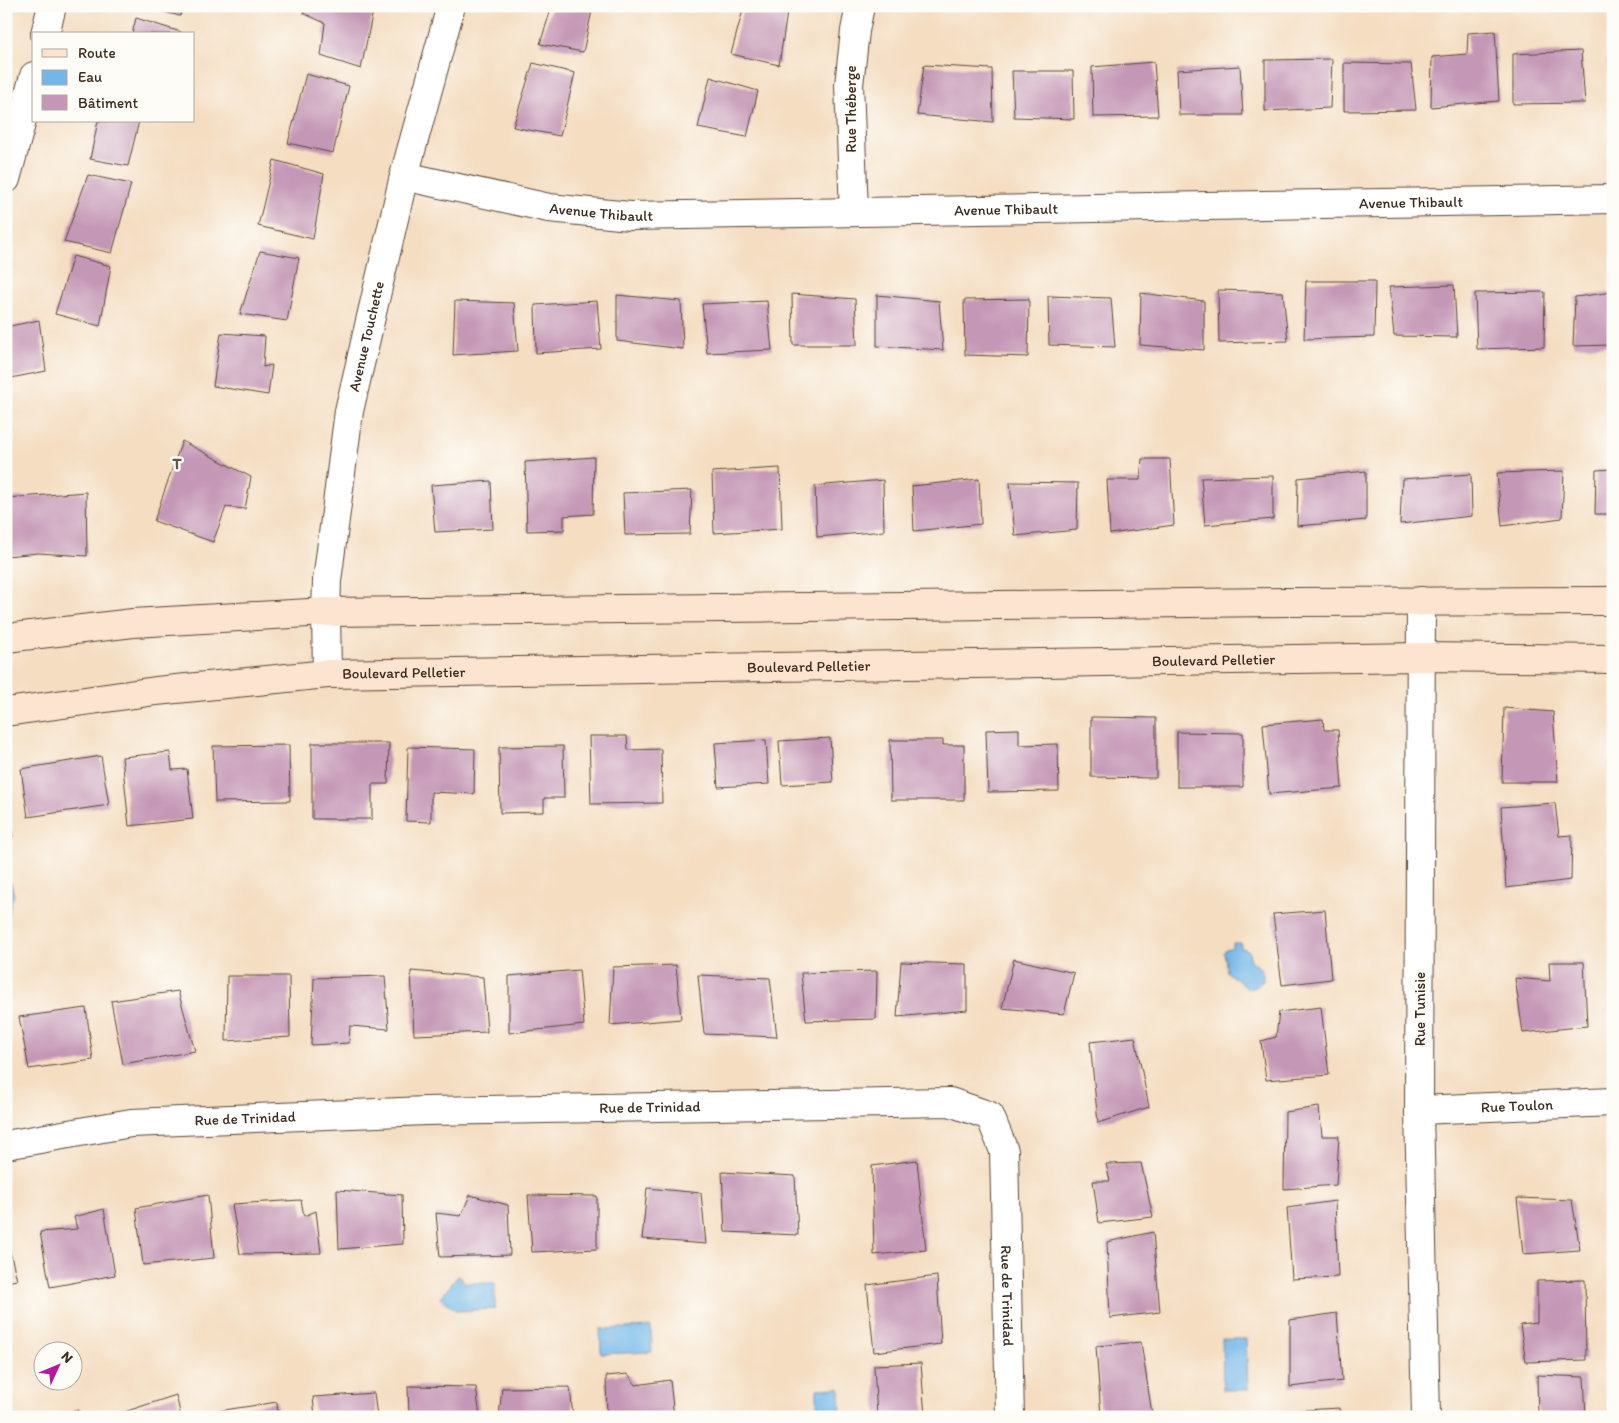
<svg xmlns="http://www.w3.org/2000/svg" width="1619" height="1423" font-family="Itim,sans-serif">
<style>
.water{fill:#73b7e9;stroke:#577084}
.building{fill:#c597b6}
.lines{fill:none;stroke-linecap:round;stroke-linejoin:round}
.street-casing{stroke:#574536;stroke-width:30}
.secondary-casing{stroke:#574536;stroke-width:30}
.street{stroke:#fff;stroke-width:28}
.secondary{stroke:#fde4d1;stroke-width:28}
.labels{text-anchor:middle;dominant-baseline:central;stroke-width:5;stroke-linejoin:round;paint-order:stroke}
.street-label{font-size:15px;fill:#3b2a1e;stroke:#fdfcf7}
.neighbourhood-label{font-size:16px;font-weight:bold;fill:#6b5053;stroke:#fdfcf7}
</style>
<rect width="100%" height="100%" fill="#fdfcf7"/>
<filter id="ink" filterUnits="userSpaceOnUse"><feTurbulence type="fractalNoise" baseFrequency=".02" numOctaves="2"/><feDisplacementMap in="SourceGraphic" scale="10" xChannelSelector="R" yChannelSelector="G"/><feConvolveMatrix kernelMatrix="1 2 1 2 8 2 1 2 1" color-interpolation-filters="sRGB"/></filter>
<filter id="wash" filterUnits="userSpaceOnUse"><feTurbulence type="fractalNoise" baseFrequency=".0096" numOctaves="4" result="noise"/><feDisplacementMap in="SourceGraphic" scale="20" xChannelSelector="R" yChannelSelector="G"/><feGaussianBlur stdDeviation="1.12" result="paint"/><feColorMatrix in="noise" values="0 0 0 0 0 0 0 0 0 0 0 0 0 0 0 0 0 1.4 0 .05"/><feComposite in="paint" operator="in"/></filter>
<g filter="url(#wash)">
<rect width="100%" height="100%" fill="#f4ddc1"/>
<g class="water">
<path d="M6,879L11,883L14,896C8,903 11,912 6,920Z"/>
<path d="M1233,943H1241V948L1246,949L1249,953L1251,960C1258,967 1264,968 1263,980L1256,987L1248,989L1227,972L1224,952L1226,949L1233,947Z"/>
<path d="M458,1276L466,1283H495V1309L457,1311L440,1298Z"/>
<path d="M651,1327L652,1352L601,1354L600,1329Z"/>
<path d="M1222,1339H1246L1248,1390H1223Z"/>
<path d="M840,1388L841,1417H817V1389Z"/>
</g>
<g id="blocks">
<g class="building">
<path d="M141,6H183L180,16Z"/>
<path d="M305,6H374L361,69L321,56L325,23L303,13Z"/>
<path d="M552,6H593L583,52L540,44Z"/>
<path d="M744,6H788L779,65L731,54Z"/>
<path d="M136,18L181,32V34H132Z"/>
<path d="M1495,31L1499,101L1431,107L1432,57L1467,54L1468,33Z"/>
<path d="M1581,51L1585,103L1513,104V54Z"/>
<path d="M1613,55V114L1610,115L1609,56Z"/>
<path d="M1332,59L1330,108L1265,111V60Z"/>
<path d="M1154,62L1158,116L1093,117L1092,67Z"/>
<path d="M533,63L575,73L560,136L513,127Z"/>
<path d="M1344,63L1411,64L1416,110L1344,111Z"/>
<path d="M924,65L992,69L993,122L917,115Z"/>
<path d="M1240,66L1243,115H1179L1177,70Z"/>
<path d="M1012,71H1073L1074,119L1014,117Z"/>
<path d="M306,74L349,86L333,153L288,143Z"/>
<path d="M710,77L758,91L747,137L698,128Z"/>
<path d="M98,121H139L128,166L90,159Z"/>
<path d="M274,160L324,174L313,239L258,226Z"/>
<path d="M88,175L131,184L112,253L64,242Z"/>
<path d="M260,251L299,258L287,321L240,314Z"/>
<path d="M73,256L111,266L100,326L55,314Z"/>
<path d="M1306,281H1375L1374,337L1304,339Z"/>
<path d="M1454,285L1457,337L1394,336L1389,287Z"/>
<path d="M1218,290L1283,292L1288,341L1219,343Z"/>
<path d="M1545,292L1544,347L1477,349L1475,293Z"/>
<path d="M1613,292V345L1573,346L1575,297Z"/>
<path d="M1141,293L1204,301V350L1140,345Z"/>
<path d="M792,294L855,299L857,345H793Z"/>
<path d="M617,295L681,301L683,349L617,341Z"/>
<path d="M877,295L939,301L943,350L877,346Z"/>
<path d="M1048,296L1111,298L1115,347L1049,345Z"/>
<path d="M1029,299L1028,357L965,355L964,300Z"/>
<path d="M455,301L514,303L518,351L453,355Z"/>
<path d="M597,301L601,349L536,353L535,305Z"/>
<path d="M767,301L772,350L707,353L702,304Z"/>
<path d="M39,320L46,371L6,379V327Z"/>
<path d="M221,333L265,336L263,367L272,365L268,395L213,386Z"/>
<path d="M182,441L251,477L245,509L226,507L213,542L154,521Z"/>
<path d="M594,457L593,514L564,516V530L527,531L525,462Z"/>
<path d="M1142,459H1170L1174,525L1110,534L1107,480H1140Z"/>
<path d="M780,468L782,529L714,533L712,472Z"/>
<path d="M1613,469V514H1595L1596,470Z"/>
<path d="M1366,471V520L1297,526L1298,478Z"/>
<path d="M1564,471L1562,518L1502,526L1497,473Z"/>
<path d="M1471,474L1472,516L1400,524L1402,479Z"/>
<path d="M1273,476V519L1205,525L1201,478Z"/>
<path d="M979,479L981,524L914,531L912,486Z"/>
<path d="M883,480L884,531L817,537L815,486Z"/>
<path d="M491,481L493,529L435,532L431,485Z"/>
<path d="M1010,482L1078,483L1077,530L1015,536Z"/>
<path d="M692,490L690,534L625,535L623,493Z"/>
<path d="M86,492L87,556L38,553L6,556V498Z"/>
<path d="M1504,708L1553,712L1558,782H1502Z"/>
<path d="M1091,717L1156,718V778L1091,777Z"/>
<path d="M1323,719L1324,730H1338L1342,788L1269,794L1263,724Z"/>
<path d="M1019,729V745L1058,744L1059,791L988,792L986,730Z"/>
<path d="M1177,732L1243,733V787H1177Z"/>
<path d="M589,736H627L628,750L661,749L662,803L591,804Z"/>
<path d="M830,738L833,782L782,785L779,741Z"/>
<path d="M766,740L769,784L718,787L715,743Z"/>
<path d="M890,740H943V745H964V800H891Z"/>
<path d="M312,743H389L388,784H372V819H312Z"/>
<path d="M289,745L290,801L215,802L213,746Z"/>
<path d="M563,746L564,798H544V812L500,813L499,747Z"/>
<path d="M408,747L475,749L474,794L431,792V822L406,821Z"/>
<path d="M170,752L172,770L187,769L193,819L129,826L122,757Z"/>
<path d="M101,756L109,805L28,817L21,769Z"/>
<path d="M1555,803L1559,836L1572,835L1571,880L1506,888L1501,807Z"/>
<path d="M6,809L13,837L6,838Z"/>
<path d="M1325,910L1331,979L1282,985L1273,914Z"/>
<path d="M1014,959L1074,973L1064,1014L1002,1008Z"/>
<path d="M901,962L967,964V1010L897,1017Z"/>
<path d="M1549,962H1584L1587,1026L1523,1033L1515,978L1550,981Z"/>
<path d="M676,965L681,1019L610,1025L613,967Z"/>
<path d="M579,970L584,1025L509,1033V976Z"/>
<path d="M411,971L483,977L487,1032L414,1035Z"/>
<path d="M877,971L876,1019L806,1021L801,973Z"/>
<path d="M698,975L770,978L777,1037L704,1034Z"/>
<path d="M227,976H289L290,1037L226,1041Z"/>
<path d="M385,976L389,1029L350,1026L349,1043L311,1045L314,978Z"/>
<path d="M178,991L195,1051L123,1064L111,1001Z"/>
<path d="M1321,1007L1329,1075L1266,1080L1261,1041L1276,1037L1279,1012Z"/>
<path d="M86,1008L93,1060L29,1069L19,1017Z"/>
<path d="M1135,1037L1149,1107L1098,1123L1090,1042Z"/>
<path d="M1319,1107L1322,1136H1339L1336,1185L1284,1189L1285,1112Z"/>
<path d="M917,1160L926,1250L874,1255L872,1166Z"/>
<path d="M1141,1163L1153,1217L1099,1223L1093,1181H1110L1106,1164Z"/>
<path d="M722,1172L795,1176L798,1235L725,1232Z"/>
<path d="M647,1188L701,1193L706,1244L642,1239Z"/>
<path d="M337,1190L402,1195L403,1244L339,1249Z"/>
<path d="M208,1195L214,1258L143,1265L136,1208Z"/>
<path d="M470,1195L508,1205L510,1255L440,1257L436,1213L461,1216Z"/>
<path d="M528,1195L597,1196V1249L532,1252Z"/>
<path d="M1517,1198L1572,1200L1580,1250L1523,1254Z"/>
<path d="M301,1200L304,1216L316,1211L321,1253L240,1254L232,1204Z"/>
<path d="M1335,1201L1338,1277L1292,1279L1287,1208Z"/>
<path d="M104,1209L115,1275L50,1287L40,1232L77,1229L74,1217Z"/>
<path d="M1153,1232L1160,1312L1110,1318L1107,1242Z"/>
<path d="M6,1235L17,1280L6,1282Z"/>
<path d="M937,1276L941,1344L874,1352L867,1285Z"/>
<path d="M1585,1280L1586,1360L1526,1362L1520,1325L1537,1323V1281Z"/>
<path d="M1337,1313L1342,1381L1290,1387V1320Z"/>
<path d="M1141,1342L1152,1414L1101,1417L1096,1346Z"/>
<path d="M921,1363L925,1417H877L874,1365Z"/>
<path d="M628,1374L636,1385L670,1380L674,1417H607L606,1376Z"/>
<path d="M1537,1375L1584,1377L1586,1417H1538Z"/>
<path d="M408,1386L476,1387L480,1417H409Z"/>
<path d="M570,1387L573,1417H499L502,1388Z"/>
<path d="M374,1393L377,1417H315L313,1397Z"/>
<path d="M176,1395L181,1417H112V1416Z"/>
<path d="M277,1402L278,1417H212L211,1412Z"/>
<path d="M1339,1408L1340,1417H1287V1411Z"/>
<path d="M79,1410L81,1417H47V1416Z"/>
</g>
</g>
</g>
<g filter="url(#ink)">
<use href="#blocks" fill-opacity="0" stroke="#574536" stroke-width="1"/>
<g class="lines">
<g class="street-casing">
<g id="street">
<path d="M45,34L52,6"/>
<path id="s1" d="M404,176L549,208L630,216L1613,199"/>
<path d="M6,179L34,76"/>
<path d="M854,212L849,85L855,31L860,6"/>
<path d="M1421,601L1419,1110L1426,1417"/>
<path id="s2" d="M327,674L326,612L327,581L349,411L404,176L451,6"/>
<path id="s3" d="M1419,1110L1613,1102"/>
<path id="s4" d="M6,1145L131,1123L426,1111L950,1102L990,1116L1004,1151L1010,1417"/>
</g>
</g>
<g class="secondary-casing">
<g id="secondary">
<path d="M6,638L133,623L326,612L1288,602L1613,601"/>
<path id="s5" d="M6,712L156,691L327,674L1421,657L1613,659"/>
</g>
</g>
<use href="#street" class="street"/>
<use href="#secondary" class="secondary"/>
</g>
</g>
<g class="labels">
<g class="street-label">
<text transform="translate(851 109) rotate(-90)">Rue Théberge</text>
<text stroke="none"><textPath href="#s1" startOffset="1011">Avenue Thibault</textPath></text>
<text stroke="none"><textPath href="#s1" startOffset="606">Avenue Thibault</textPath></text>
<text stroke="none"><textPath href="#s1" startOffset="201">Avenue Thibault</textPath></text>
<text stroke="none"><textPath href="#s2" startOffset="341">Avenue Touchette</textPath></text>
<text stroke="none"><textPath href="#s5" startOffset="1210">Boulevard Pelletier</textPath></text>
<text stroke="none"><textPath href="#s5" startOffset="805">Boulevard Pelletier</textPath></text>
<text stroke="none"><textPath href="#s5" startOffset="400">Boulevard Pelletier</textPath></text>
<text transform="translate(1420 1009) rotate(-90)">Rue Tunisie</text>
<text stroke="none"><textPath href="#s3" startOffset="98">Rue Toulon</textPath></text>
<text stroke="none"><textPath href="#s4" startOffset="646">Rue de Trinidad</textPath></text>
<text stroke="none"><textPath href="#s4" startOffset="241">Rue de Trinidad</textPath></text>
<text stroke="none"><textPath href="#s4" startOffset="1171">Rue de Trinidad</textPath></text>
</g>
<g class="neighbourhood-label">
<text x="177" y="463">T</text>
</g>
</g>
<rect width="1619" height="1423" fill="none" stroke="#fdfcf7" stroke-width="25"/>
<rect x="32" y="32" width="162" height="90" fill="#fdfcf7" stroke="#afa8a0"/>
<rect x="42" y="49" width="25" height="8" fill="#fde4d1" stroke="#afa8a0"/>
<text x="78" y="58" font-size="15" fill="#3b2a1e">Route</text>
<rect x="42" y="70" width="25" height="15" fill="#73b7e9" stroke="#afa8a0"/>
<text x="78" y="82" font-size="15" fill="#3b2a1e">Eau</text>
<rect x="42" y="95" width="25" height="15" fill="#c597b6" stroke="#afa8a0"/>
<text x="78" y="108" font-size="15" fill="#3b2a1e">Bâtiment</text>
<g transform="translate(58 1366) rotate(46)"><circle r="24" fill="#fdfcf7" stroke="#afa8a0"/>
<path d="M0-4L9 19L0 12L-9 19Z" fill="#b5179e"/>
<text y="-8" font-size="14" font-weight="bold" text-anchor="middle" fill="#3b2a1e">N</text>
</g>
</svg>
